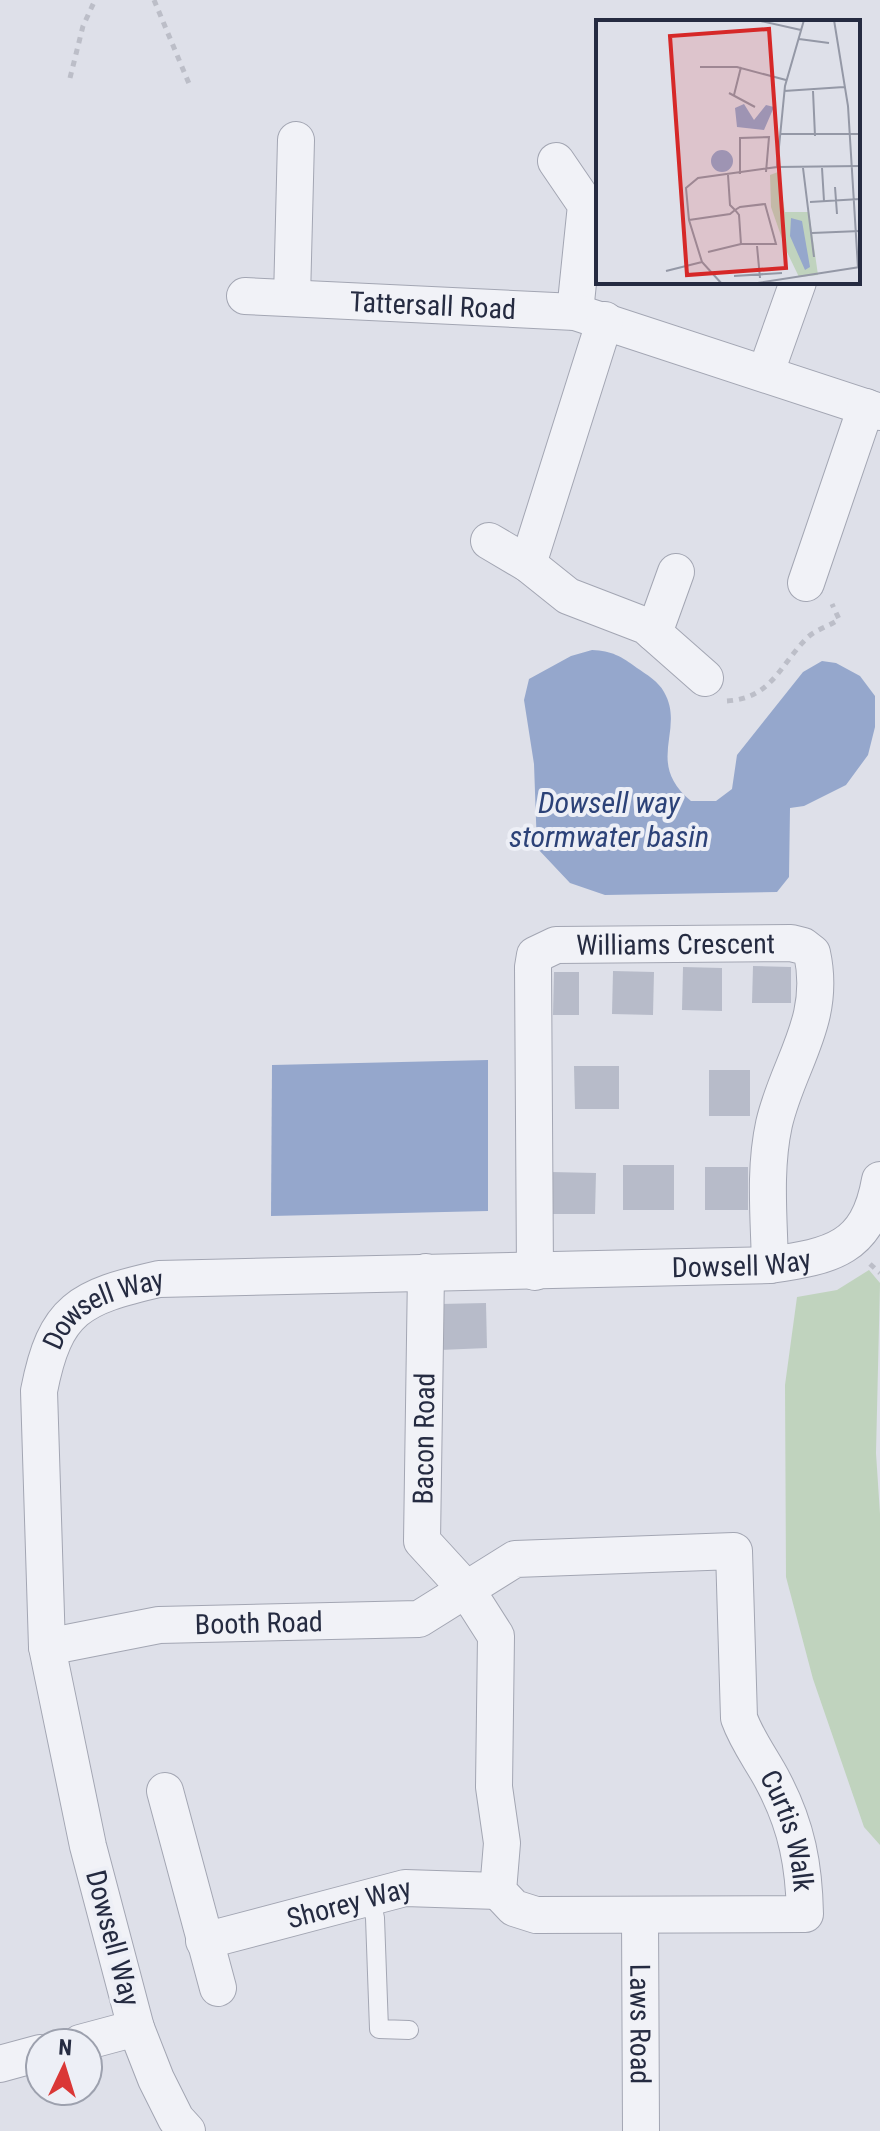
<svg xmlns="http://www.w3.org/2000/svg" width="880" height="2131" font-family="'Roboto Condensed',sans-serif">
<style>
.green{fill:#c0d3be}
.water{fill:#95a7cc}
.building{fill:#b7bbc9}
.lines{fill:none;stroke-linecap:round;stroke-linejoin:round}
.service-casing{stroke:#a3a6b3;stroke-width:20}
.minor-casing{stroke:#a3a6b3;stroke-width:38}
.path{stroke:#bcbec8;stroke-width:5;stroke-dasharray:6 6;stroke-linecap:butt}
.service{stroke:#f1f2f7;stroke-width:18}
.minor{stroke:#f1f2f7;stroke-width:36}
.labels{text-anchor:middle;dominant-baseline:central;stroke-width:8;stroke-linejoin:round;paint-order:stroke}
.street-label{font-size:28px;fill:#252b41;stroke:#edeff6}
.water-label{font-size:30px;font-style:italic;fill:#2c4278;stroke:#edeff6}
.inset-road{fill:none;stroke:#9498a6;stroke-width:2}
.view{fill:#d62828;fill-opacity:0.15;stroke:#d62828;stroke-width:4}
.inset-edge{fill:none;stroke:#252b41;stroke-width:4}
</style>
<rect width="100%" height="100%" fill="#dee0e9"/>
<path class="green" d="M869,1270L880,1283L876,1453L880,1514V1845L864,1827L813,1679L786,1577L785,1385L797,1297L837,1290Z"/>
<g class="water">
<path d="M592,650C612,651 621,656 637,668C646,674 659,682 664,692C686,730 644,762 691,801H716L732,789L737,755L803,672L822,661L836,663L860,676L875,696V727L868,755L846,785L804,806L790,808L789,877L777,892L605,895L570,883L537,848L534,764L524,700L529,679L571,656Z"/>
<path d="M488,1060V1211L271,1216L272,1065Z"/>
</g>
<g class="building">
<path d="M753,966L791,967V1003H752Z"/>
<path d="M683,967L722,968V1011L682,1010Z"/>
<path d="M613,971L654,972L653,1015L612,1014Z"/>
<path d="M554,972H579V1015H553Z"/>
<path d="M574,1066H619V1109H575Z"/>
<rect x="709" y="1070" width="41" height="46"/>
<rect x="623" y="1165" width="51" height="45"/>
<rect x="705" y="1167" width="43" height="43"/>
<path d="M551,1172L596,1173L595,1214H550Z"/>
<path d="M486,1303L487,1348L440,1350V1304Z"/>
</g>
<g class="lines">
<g class="service-casing">
<path id="service" d="M370,1895L375,1918L379,2029L409,2030"/>
</g>
<g class="minor-casing">
<g id="minor">
<path d="M556,161L586,205L575,312"/>
<path id="s1" d="M245,296L575,312L880,412"/>
<path d="M292,298L296,140"/>
<path d="M766,372L798,282"/>
<path d="M489,541L528,564L568,596L646,626L705,678"/>
<path d="M528,564L605,320"/>
<path d="M806,583L866,407"/>
<path d="M654,633L676,572"/>
<path id="s2" d="M535,1272L533,967L535,955L556,945L791,943L803,946L812,953C827,1021 788,1063 774,1124C764,1170 769,1218 770,1265"/>
<path id="s3" d="M47,1647L159,1625L419,1619L515,1559L734,1551L739,1718C748,1743 763,1761 774,1783C797,1827 804,1866 805,1914L536,1915L514,1908L498,1891L502,1843L494,1787L496,1636L466,1589L422,1541L426,1272"/>
<path d="M165,1791L218,1988"/>
<path id="s4" d="M640,1916L641,2131"/>
<path id="s5" d="M204,1941L405,1888L498,1891"/>
<path d="M80,2043L136,2028"/>
<path d="M0,2064L40,2053"/>
<path id="s6" d="M187,2131L176,2119L156,2079L136,2028L88,1846L47,1647L39,1391C55,1308 80,1297 159,1279L770,1265C832,1256 868,1249 880,1180"/>
</g>
</g>
<g class="path">
<path d="M154,0L190,86"/>
<path d="M70,78L83,26L95,0"/>
<path d="M727,701C772,698 779,666 807,638C815,630 830,626 839,619L832,604"/>
<path d="M870,1264L880,1273"/>
</g>
<use href="#service" class="service"/>
<use href="#minor" class="minor"/>
</g>
<g class="labels">
<g class="street-label">
<text stroke="none"><textPath href="#s1" startOffset="188">Tattersall Road</textPath></text>
<text stroke="none"><textPath href="#s2" startOffset="460">Williams Crescent</textPath></text>
<text stroke="none"><textPath href="#s6" startOffset="1526">Dowsell Way</textPath></text>
<text stroke="none"><textPath href="#s6" startOffset="878">Dowsell Way</textPath></text>
<text stroke="none"><textPath href="#s3" startOffset="1878">Bacon Road</textPath></text>
<text stroke="none"><textPath href="#s3" startOffset="214">Booth Road</textPath></text>
<text stroke="none"><textPath href="#s3" startOffset="998">Curtis Walk</textPath></text>
<text stroke="none"><textPath href="#s5" startOffset="150">Shorey Way</textPath></text>
<text transform="translate(113 1938) rotate(75)">Dowsell Way</text>
<text stroke="none"><textPath href="#s4" startOffset="108">Laws Road</textPath></text>
</g>
<g class="water-label">
<text x="609" y="802">Dowsell way<tspan x="609" dy="34">stormwater basin</tspan></text>
</g>
</g>
<g transform="translate(596 20)">
<rect width="264" height="264" fill="#dee0e9"/>
<path d="M182,152L189,192H213L222,255L203,257L190,230L175,187L174,155Z" fill="#c0d3be"/>
<path d="M148,84L158,100L170,85L178,87L168,110L141,107L139,88ZM115 141a11 11 0 1 1 22 0a11 11 0 1 1-22 0ZM195,198L206,201L214,247L209,250L194,216Z" fill="#95a7cc"/>
<path class="inset-road" d="M160,0L205,10M238,0L252,86L262,248M203,19L233,23M104,47H141L190,60M188,71L248,67M217,71L219,116M133,73L159,87M138,75L145,47M185,114H264M181,147L264,146M207,148L218,237M226,148L228,181M144,154V118L173,117L170,152M239,167L241,194M214,182L264,179M93,200L134,194L139,190L144,187L169,184L180,224H145L143,195L139,190L134,185L132,155M216,213L264,211M161,226L164,258M112,232L145,224M70,251L106,242M138,256L186,253M126,264L106,242L93,200L90,168L102,158L181,147L189,66L208,0M155,264L264,247"/>
<path class="view" d="M173,9L190,248L91,255L74,16Z"/>
<rect width="264" height="264" class="inset-edge"/>
</g>
<g transform="translate(64 2067) rotate(4)"><circle r="38" fill="#edeff6" stroke="#9da1ae" stroke-width="2"/>
<path d="M0-6L14 30L0 20L-14 30Z" fill="#da3736"/>
<text y="-12" font-size="22" font-weight="bold" text-anchor="middle" fill="#252b41">N</text>
</g>
</svg>
